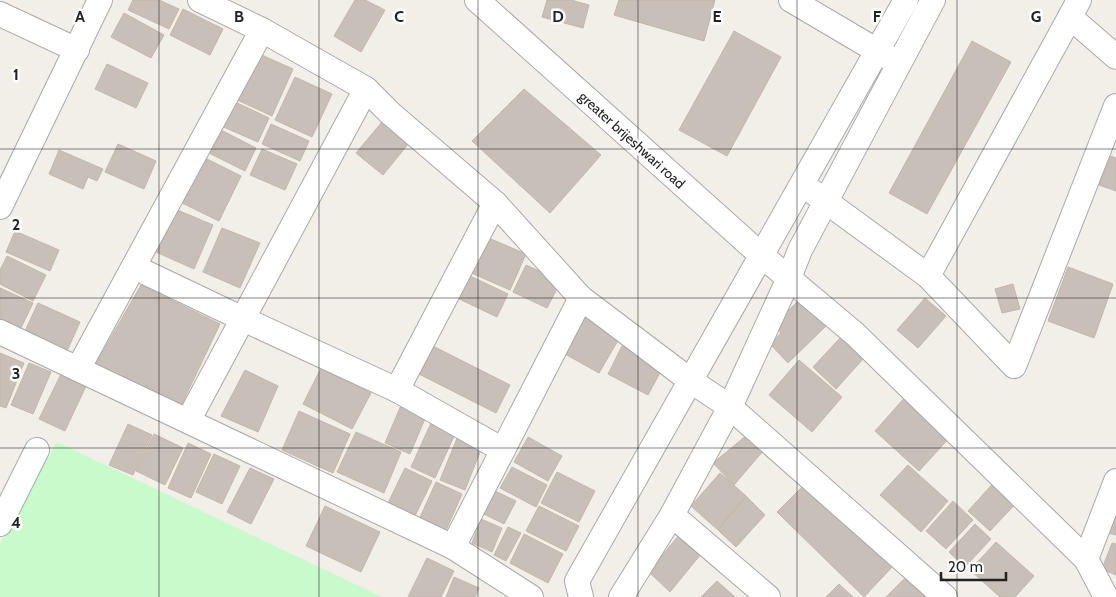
<svg xmlns="http://www.w3.org/2000/svg" width="1116" height="597" font-family="Cabin,sans-serif">
<style>
.park{fill:#c8facc}
.building{fill:#c7bfb8;stroke:#c4b6ab}
.lines{fill:none;stroke-linecap:round;stroke-linejoin:round}
.minor-casing{stroke:#a9a9a9;stroke-width:26}
.minor{stroke:#fff;stroke-width:24}
.grid{fill:none;stroke:#222;stroke-width:1;stroke-opacity:0.55}
.labels{text-anchor:middle;dominant-baseline:central;stroke-width:5;stroke-linejoin:round;paint-order:stroke}
.street-label{font-size:14px;fill:#222;stroke:#fff}
.grid-label{font-size:16px;text-anchor:middle;font-weight:bold;fill:#222;stroke:#fff;stroke-width:5;stroke-linejoin:round;paint-order:stroke}
</style>
<rect width="100%" height="100%" fill="#f2efe9"/>
<path class="park" d="M57,442L382,597H0V543Z"/>
<g class="building">
<path d="M133,0H159L179,9L169,29L128,10Z"/>
<path d="M355,0H365L385,10L361,52L334,36Z"/>
<path d="M547,0H571L589,5L583,28L542,17Z"/>
<path d="M619,0H715L704,41L614,15Z"/>
<path d="M183,9L223,29L210,55L170,35Z"/>
<path d="M124,13L164,35L151,58L111,37Z"/>
<path d="M734,31L781,57L727,156L679,130Z"/>
<path d="M972,41L1011,62L927,214L889,193Z"/>
<path d="M257,53L293,69L272,116L235,99Z"/>
<path d="M107,64L148,83L136,108L95,89Z"/>
<path d="M295,77L332,94L312,137L275,120Z"/>
<path d="M524,89L601,155L550,213L472,141Z"/>
<path d="M233,101L269,118L258,142L221,126Z"/>
<path d="M382,122L409,143L383,175L356,153Z"/>
<path d="M271,124L309,141L300,161L262,144Z"/>
<path d="M219,129L256,148L245,171L207,152Z"/>
<path d="M118,144L156,161L144,189L105,172Z"/>
<path d="M262,149L297,164L285,190L250,175Z"/>
<path d="M59,150L103,169L97,181L88,177L83,189L49,174Z"/>
<path d="M1111,156L1116,158V191L1099,185Z"/>
<path d="M203,157L241,176L219,221L180,202Z"/>
<path d="M175,209L213,225L194,269L156,252Z"/>
<path d="M222,228L260,243L240,288L203,272Z"/>
<path d="M15,231L59,250L50,271L6,252Z"/>
<path d="M484,236L526,254L510,290L469,272Z"/>
<path d="M7,256L46,275L33,301L0,284V270Z"/>
<path d="M526,265L561,281L547,308L513,292Z"/>
<path d="M1068,267L1113,284L1094,338L1048,321Z"/>
<path d="M466,274L508,294L497,317L455,297Z"/>
<path d="M1013,284L1020,309L1002,313L995,289Z"/>
<path d="M141,285L220,324L181,406L95,365Z"/>
<path d="M0,288L33,303L20,330L0,321Z"/>
<path d="M925,298L946,316L918,348L897,330Z"/>
<path d="M800,299L827,325L788,363L770,344L781,333L774,325Z"/>
<path d="M38,303L80,322L67,351L25,331Z"/>
<path d="M586,317L620,337L599,373L565,354Z"/>
<path d="M841,337L864,358L836,389L813,367Z"/>
<path d="M427,343L510,385L496,413L413,371Z"/>
<path d="M622,346L663,367L648,395L608,374Z"/>
<path d="M0,353L24,363L6,408L0,406Z"/>
<path d="M799,360L842,397L812,432L769,395Z"/>
<path d="M29,363L51,372L33,414L11,405Z"/>
<path d="M321,368L371,393L352,429L303,404Z"/>
<path d="M245,370L278,386L258,432L221,416Z"/>
<path d="M61,374L86,386L65,431L39,419Z"/>
<path d="M907,395L952,435L919,471L875,431Z"/>
<path d="M402,403L427,414L410,454L385,443Z"/>
<path d="M299,411L350,434L333,473L282,450Z"/>
<path d="M431,423L455,434L435,478L411,467Z"/>
<path d="M128,424L152,435L133,475L109,465Z"/>
<path d="M356,432L401,452L384,493L337,472Z"/>
<path d="M154,434L183,448L165,485L136,471Z"/>
<path d="M747,435L763,451L734,485L713,463Z"/>
<path d="M458,436L482,447L465,490L440,480Z"/>
<path d="M528,437L562,456L548,481L514,462Z"/>
<path d="M188,443L211,454L191,498L168,488Z"/>
<path d="M214,454L240,466L222,504L196,492Z"/>
<path d="M908,465L948,501L921,532L880,495Z"/>
<path d="M512,467L547,485L536,507L500,488Z"/>
<path d="M250,468L274,479L251,524L227,512Z"/>
<path d="M405,468L432,481L413,520L386,507Z"/>
<path d="M557,472L595,491L579,522L541,503Z"/>
<path d="M720,473L746,496L718,530L691,506Z"/>
<path d="M998,478L1021,498L990,531L968,511Z"/>
<path d="M436,482L462,494L444,535L417,524Z"/>
<path d="M807,482L894,565L864,597L777,512Z"/>
<path d="M495,491L516,501L504,524L484,514Z"/>
<path d="M746,496L765,515L736,547L718,530Z"/>
<path d="M953,501L973,520L946,549L926,531Z"/>
<path d="M325,506L380,532L361,572L306,546Z"/>
<path d="M539,506L579,526L566,551L526,531Z"/>
<path d="M1116,507V535L1108,533Z"/>
<path d="M481,519L502,528L492,552L472,543Z"/>
<path d="M975,524L991,539L965,567L949,552Z"/>
<path d="M508,527L521,533L506,561L494,555Z"/>
<path d="M683,530L701,554L670,592L649,572Z"/>
<path d="M524,534L563,554L548,583L510,563Z"/>
<path d="M996,542L1034,576L1015,597H1000L970,570Z"/>
<path d="M1112,543L1116,544V575L1102,569Z"/>
<path d="M427,558L454,571L441,597H408Z"/>
<path d="M907,576L929,597H886Z"/>
<path d="M454,577L479,588L475,597H446Z"/>
<path d="M717,581L735,597H701Z"/>
<path d="M839,584L853,597H826Z"/>
</g>
<g class="lines">
<g class="minor-casing">
<g id="minor">
<path d="M200,0L262,30L366,89L390,113L495,203L581,298L691,381L730,407L945,597"/>
<path d="M477,0L761,255L855,334L1086,559L1106,597"/>
<path d="M791,0L891,59"/>
<path d="M1079,0L1070,17L1116,57"/>
<path d="M0,14L77,50"/>
<path d="M813,192L928,276L1014,366L1116,106"/>
<path d="M0,207L100,0"/>
<path d="M134,267L243,319L397,390L503,450"/>
<path d="M928,276L1070,17"/>
<path d="M0,332L453,547L531,597"/>
<path d="M78,369L262,30"/>
<path d="M397,390L495,203"/>
<path d="M188,421L366,89"/>
<path d="M672,515L768,597"/>
<path d="M0,524L37,450"/>
<path d="M453,547L581,298"/>
<path d="M1086,559L1116,481"/>
<path d="M581,597L577,581L906,0"/>
<path d="M621,597L672,515L730,407L789,278L800,250L933,0"/>
</g>
</g>
<use href="#minor" class="minor"/>
</g>
<path class="grid" d="M159,0V597M319,0V597M478,0V597M638,0V597M797,0V597M957,0V597M0,149H1116M0,298H1116M0,448H1116"/>
<g class="labels">
<g class="street-label">
<text transform="translate(632 140) rotate(42)">greater brijeshwari road</text>
</g>
</g>
<g class="grid-label">
<text x="80" y="22">A</text>
<text x="239" y="22">B</text>
<text x="399" y="22">C</text>
<text x="558" y="22">D</text>
<text x="717" y="22">E</text>
<text x="877" y="22">F</text>
<text x="1036" y="22">G</text>
<text x="16" y="80">1</text>
<text x="16" y="230">2</text>
<text x="16" y="379">3</text>
<text x="16" y="528">4</text>
</g>
<path d="M941 572v8h65v-8" fill="none" stroke="#222222" stroke-width="2.5"/>
<text x="948" y="572" font-size="15" fill="#222222" stroke="#ffffff" stroke-width="4" paint-order="stroke">20 m</text>
</svg>
